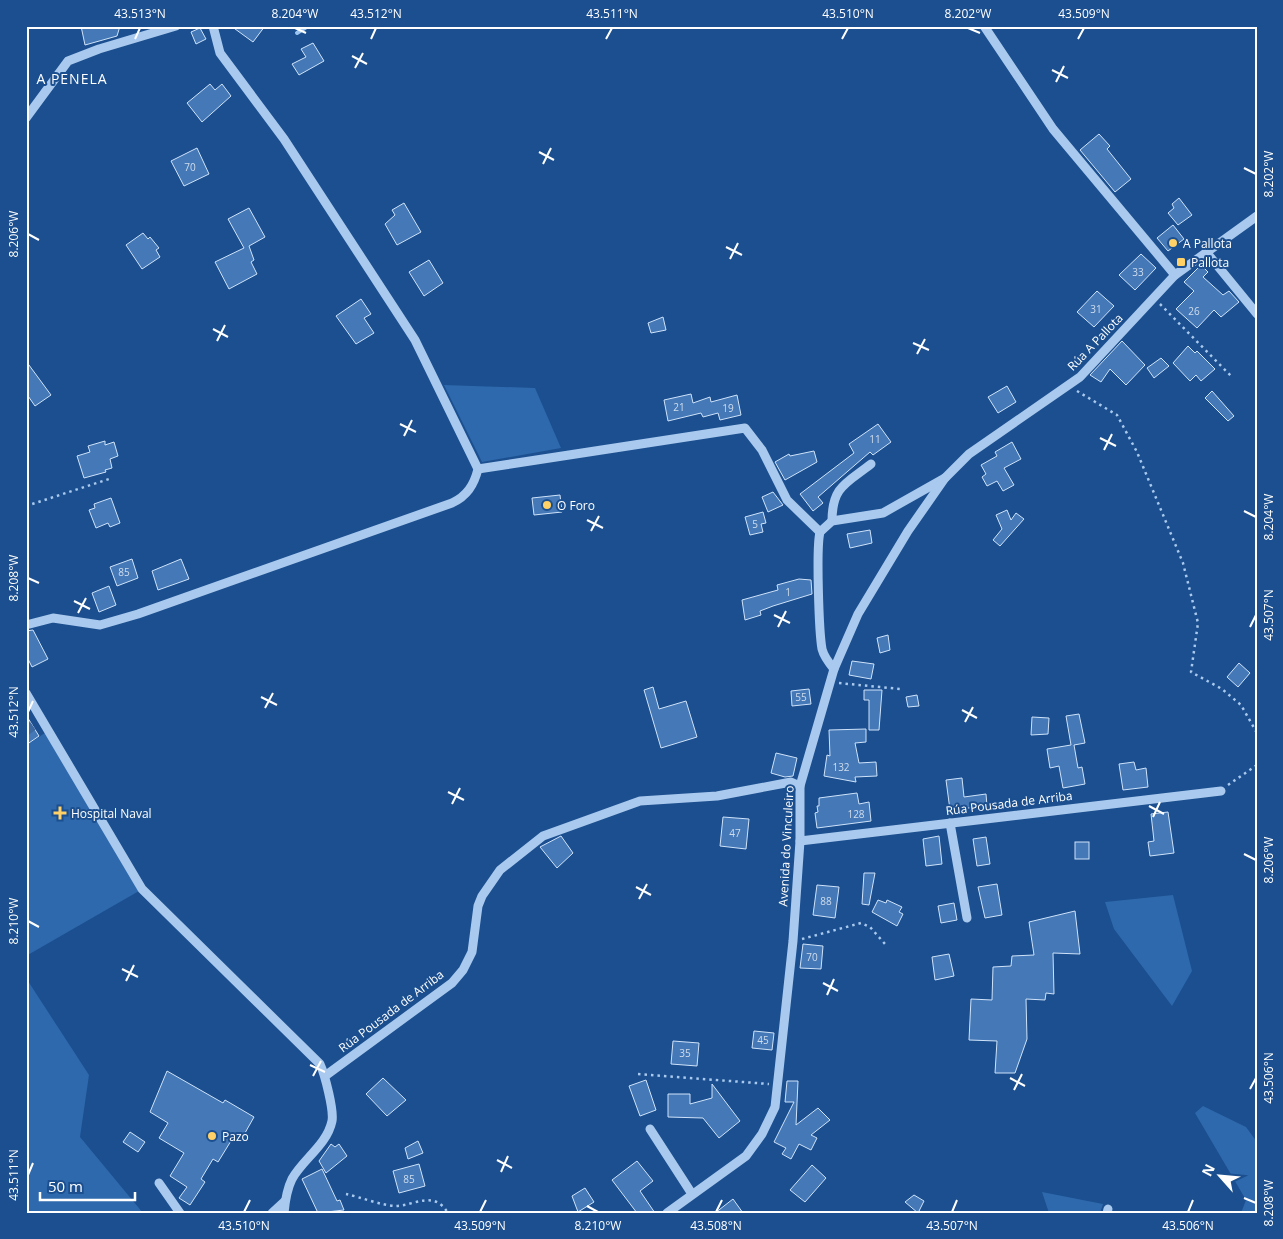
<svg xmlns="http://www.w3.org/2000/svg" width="1283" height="1239" font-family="'Open Sans',sans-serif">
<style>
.green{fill:#2e69ad}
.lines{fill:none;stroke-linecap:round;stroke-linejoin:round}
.stream{stroke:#9cc4f0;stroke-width:4}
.building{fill:#4478b7;stroke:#cfe3fa}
.minor-tunnel{stroke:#3d69a0;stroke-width:9;stroke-dasharray:9 4.5;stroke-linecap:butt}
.path{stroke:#a9c9ee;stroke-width:2.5;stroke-dasharray:2.5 4;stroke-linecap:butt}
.minor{stroke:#a9c9ee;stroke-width:9}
.ticks{fill:none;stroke:#fff;stroke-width:2}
.poi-dot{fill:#ffd166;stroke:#1b4f8f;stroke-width:2}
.labels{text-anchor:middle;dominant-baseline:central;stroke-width:4;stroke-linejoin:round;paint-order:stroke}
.number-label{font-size:10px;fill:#d0dded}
.poi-label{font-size:12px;fill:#fff;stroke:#1b4f8f;text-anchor:start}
.street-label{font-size:12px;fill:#fff;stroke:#1b4f8f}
.neighbourhood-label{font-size:14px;letter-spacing:1px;fill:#fff;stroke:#1b4f8f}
.neatline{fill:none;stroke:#fff;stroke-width:2}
.ticks-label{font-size:12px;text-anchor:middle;fill:#fff}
</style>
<rect width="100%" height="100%" fill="#1b4f8f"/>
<g class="green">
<path d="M444,385L535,388L561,448L482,462Z"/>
<path d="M45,733L139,891L26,956V742L28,744Z"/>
<path d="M1173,895L1192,971L1172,1006L1114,929L1105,902Z"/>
<path d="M26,978L89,1075L80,1137L143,1213H26Z"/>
<path d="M1203,1106L1246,1127L1257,1142V1211L1241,1213L1246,1200L1195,1113Z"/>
<path d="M1042,1192L1103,1204L1100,1213H1049Z"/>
</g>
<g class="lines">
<path class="stream" d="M297,33L308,26"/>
</g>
<g class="building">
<path d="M81,26H120L117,36L85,45Z"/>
<path d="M231,26H265L253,42Z"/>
<path d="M200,28L206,39L196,44L191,32Z"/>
<path d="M313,43L324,61L299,75L292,64L306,57L301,49Z"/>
<path d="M210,84L215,90L222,84L231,96L202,122L187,103Z"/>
<path d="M1099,134L1110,146L1107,149L1131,179L1115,192L1080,150Z"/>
<path d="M197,148L209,174L184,186L171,161Z"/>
<path d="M1179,198L1192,215L1178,225L1168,213L1174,208L1172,204Z"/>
<path d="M404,203L421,232L397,245L385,224L395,215L392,210Z"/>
<path d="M249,208L265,237L249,246L254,260L251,262L257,274L229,289L215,262L244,248L228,219Z"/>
<path d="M1173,225L1184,239L1168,251L1157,238Z"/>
<path d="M143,233L148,239L150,237L159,248L156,250L160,257L142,269L126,245Z"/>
<path d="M1141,254L1156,268L1135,290L1119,275Z"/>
<path d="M429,260L443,283L424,296L409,272Z"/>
<path d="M1201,265L1208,272L1203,277L1223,295L1229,291L1239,302L1221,317L1214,310L1197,328L1176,309L1194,291L1184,282Z"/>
<path d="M1097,291L1114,306L1094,327L1077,312Z"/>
<path d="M361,299L371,314L364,318L374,333L356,344L336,316Z"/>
<path d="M663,317L666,330L651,333L648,323Z"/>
<path d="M1122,341L1145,365L1126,385L1110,369L1101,382L1090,375Z"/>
<path d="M1188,346L1195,353L1197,351L1215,369L1201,381L1196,375L1190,381L1173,363Z"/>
<path d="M1161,358L1169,366L1154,378L1147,368Z"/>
<path d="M26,361L51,395L35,406L26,393Z"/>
<path d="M1007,386L1016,402L998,413L988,397Z"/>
<path d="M1212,391L1234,416L1228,421L1205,398Z"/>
<path d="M691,394L693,403L710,397L711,402L737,395L741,415L720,420L718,413L703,417L701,413L668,421L664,400Z"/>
<path d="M878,424L891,442L873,455L870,452L818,497L823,503L813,511L800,494L854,453L849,444Z"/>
<path d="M105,441V445L114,442L118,456L110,459L112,468L105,470L106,472L84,478L77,456L90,452L88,446Z"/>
<path d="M1012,442L1021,459L1004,468L1014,485L1003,491L997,481L987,486L982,477L986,474L981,465L997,456L995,452Z"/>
<path d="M814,451L817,462L785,480L775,462L789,454L790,456Z"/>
<path d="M773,492L783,505L768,512L762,497Z"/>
<path d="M560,495L562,512L534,515L532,498Z"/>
<path d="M111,498L120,523L110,527L108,523L96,528L89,510L95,508L94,504Z"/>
<path d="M1007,510L1011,520L1016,513L1024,519L1000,546L993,540L1002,529L996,515Z"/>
<path d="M763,512L766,523L761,524L763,532L750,535L745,517Z"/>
<path d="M870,530L872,543L850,548L847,534Z"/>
<path d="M132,559L138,578L117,586L110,567Z"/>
<path d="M181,559L189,579L158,590L152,571Z"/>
<path d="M799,579L811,580L812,594L773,606L760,611L761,615L745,620L742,600L778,590L777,585Z"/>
<path d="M109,586L116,605L99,612L92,593Z"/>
<path d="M33,630L48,659L32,667L26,655V631Z"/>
<path d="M888,635L890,650L880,653L877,638Z"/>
<path d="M852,661L874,664L871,679L849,675Z"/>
<path d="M1239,663L1250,673L1238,687L1227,677Z"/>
<path d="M653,687L659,709L686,701L697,737L661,748L644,690Z"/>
<path d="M809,689L811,704L792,706L791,691Z"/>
<path d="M864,690H882L879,730H869V700H864Z"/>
<path d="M917,695L919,706L908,707L906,697Z"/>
<path d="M1079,714L1085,743L1074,745L1078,768L1082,767L1085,784L1063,788L1059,766L1050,768L1047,749L1071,745L1066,716Z"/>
<path d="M26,715L39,736L26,745Z"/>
<path d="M1032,717L1049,718L1048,734L1031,735Z"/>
<path d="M866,729V742L855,743L859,763L876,762L877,776L855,777L856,782L824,776L827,755L830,756L829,730Z"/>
<path d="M776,753L797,758L793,776L785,777L771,773Z"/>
<path d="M1134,762L1136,770L1146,768L1148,787L1123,790L1119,764Z"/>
<path d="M962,778L964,797L986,794L987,806L950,810L946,780Z"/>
<path d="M857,793L859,804L869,802L871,821L817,828L815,813L818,812L817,806H819V798Z"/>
<path d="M1168,812L1174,853L1150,856L1148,842L1154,841L1151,814Z"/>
<path d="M723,817L749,819L746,849L720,846Z"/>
<path d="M561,836L573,853L557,868L540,847Z"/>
<path d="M939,836L942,864L926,866L923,839Z"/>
<path d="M986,837L990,864L977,866L973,839Z"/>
<rect x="1075" y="842" width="14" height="17"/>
<path d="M864,873H875L869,905L862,904Z"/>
<path d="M997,884L1002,915L985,918L978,887Z"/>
<path d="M817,885L839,887L835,918L813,915Z"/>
<path d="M878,900L886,903L887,900L902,907L899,912L903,914L897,926L872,912Z"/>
<path d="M954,903L957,920L941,923L938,906Z"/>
<path d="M1075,911L1080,954L1053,953L1054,994L1046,993L1045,1000L1026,999L1027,1039L1015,1073H995L997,1041L969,1040L971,999L992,1000L993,967L1011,966L1012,956L1034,955L1029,922Z"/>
<path d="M803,944L823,946L821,969L800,968Z"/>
<path d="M949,954L954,976L935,980L932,957Z"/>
<path d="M754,1031L774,1033L772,1050L752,1048Z"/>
<path d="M673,1041L699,1043L697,1066L671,1064Z"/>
<path d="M167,1071L223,1103L225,1100L254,1117L241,1140L234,1136L218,1162L213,1159L201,1179L205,1182L190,1205L179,1198L187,1187L170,1176L184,1153L159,1138L168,1123L150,1112Z"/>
<path d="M383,1078L406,1100L387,1116L366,1094Z"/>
<path d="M646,1080L656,1110L640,1116L629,1086Z"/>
<path d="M787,1081H798L796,1125L818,1108L830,1120L811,1135L817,1138L811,1150L799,1144L791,1159L782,1154L786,1148L774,1142L794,1102H785Z"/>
<path d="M712,1084L740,1121L719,1138L703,1118L668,1117V1094H690V1104L712,1098Z"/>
<path d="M130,1132L145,1142L138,1152L123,1142Z"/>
<path d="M418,1141L423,1153L408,1159L405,1148Z"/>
<path d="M331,1144L335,1147L339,1144L347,1156L326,1173L319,1161Z"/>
<path d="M637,1161L653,1181L640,1191L655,1213H637L612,1180Z"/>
<path d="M419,1164L425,1186L399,1193L393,1171Z"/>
<path d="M812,1165L826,1178L805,1202L790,1190Z"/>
<path d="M322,1169L337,1201L340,1200L344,1210L318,1213L302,1179Z"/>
<path d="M585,1188L594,1202L578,1212L572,1196Z"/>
<path d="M914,1195L924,1201L918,1213L905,1202Z"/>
<path d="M733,1199L743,1213H715Z"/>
</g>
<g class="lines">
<path class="minor-tunnel" d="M26,731L33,726"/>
<g class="path">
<path d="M1160,304L1233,378"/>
<path d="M1077,391L1117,415L1137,452L1183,563L1198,623L1191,672L1222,689L1241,705L1257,733"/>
<path d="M26,506L112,478"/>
<path d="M839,683L900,689"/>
<path d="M1228,785L1257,765"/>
<path d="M802,939L861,923L870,927L885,944"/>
<path d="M638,1074L769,1084"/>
<path d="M346,1194C360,1197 383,1206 396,1206C416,1205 434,1190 448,1213"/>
</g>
<g class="minor">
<path d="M984,26L1053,129L1175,275"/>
<path d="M26,118L68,61L99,49L176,26"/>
<path d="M1207,253L1257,314"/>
<path d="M478,469L745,428L762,450L787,500L820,532"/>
<path d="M832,521C832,486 847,483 871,464"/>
<path d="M26,625L53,618L100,625L138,614L452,503C467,496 474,485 478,469L415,340L284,139L220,53L213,26"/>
<path d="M834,669C829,663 824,657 822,649C819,632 816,548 820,532L832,521L883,513L945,478"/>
<path d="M26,693L142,889L320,1064C325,1075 334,1110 332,1121C327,1145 303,1159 292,1179C287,1189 285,1202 284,1213"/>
<path d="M950,823L967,918"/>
<path d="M800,841L1221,791"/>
<path d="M325,1076L452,983L463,970L472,952L478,906L482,896L500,870L543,836L640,801L717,796L791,782L800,786"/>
<path d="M650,1129L692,1194"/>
<path d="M159,1183L180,1213"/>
<path d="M272,1213L285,1201"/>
<path d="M667,1213L746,1156L762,1134L775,1107L793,941L800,841V786L834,669L858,614L908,531L945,478L969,454L1080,377L1175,275L1257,216"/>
<path d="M1107,1213L1108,1209"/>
</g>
</g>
<path class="ticks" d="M295,28L306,33M968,28L980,33M135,39L140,28M371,39L376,28M606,39L612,28M842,39L848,28M1078,39L1084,28M352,56L367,64M355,68L363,53M1052,70L1068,78M1056,82L1064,66M539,152L554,160M543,164L551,148M1244,168L1256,174M28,234L39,240M726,247L742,255M730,259L738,243M213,329L228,337M217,341L225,325M913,343L929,350M917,354L925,339M400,424L416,432M404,436L412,420M1100,438L1116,446M1104,450L1112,434M1244,511L1256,517M587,520L603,528M591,531L599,516M28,578L39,583M74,601L90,609M78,613L86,598M774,615L790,623M778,627L786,611M1250,627L1256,615M261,697L277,705M265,708L273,693M962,710L977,718M28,712L33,701M965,722L973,707M448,792L464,800M452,804L460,788M1149,806L1164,814M1153,817L1160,802M1244,854L1256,860M636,887L651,895M639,899L647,884M28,921L39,927M122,969L138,977M126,981L134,965M823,983L838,991M827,995L834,979M310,1065L325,1072M313,1076L321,1061M1010,1078L1025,1086M1250,1089L1256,1078M1014,1090L1022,1074M497,1160L512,1168M501,1172L508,1156M28,1175L33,1163M1244,1198L1256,1203M587,1206L598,1212M244,1212L250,1200M480,1212L486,1200M716,1212L722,1200M952,1212L957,1200M1188,1212L1193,1200"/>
<g class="poi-dot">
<circle cx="1173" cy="243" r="5"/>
<rect x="1176" y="257" width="10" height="10" rx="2.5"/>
<circle cx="547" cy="505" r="5"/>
<path d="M57.5 805.5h5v5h5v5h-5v5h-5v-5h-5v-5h5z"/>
<circle cx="212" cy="1136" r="5"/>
</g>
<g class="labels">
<g class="number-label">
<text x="190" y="167">70</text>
<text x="1138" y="272">33</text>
<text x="1096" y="309">31</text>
<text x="1194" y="311">26</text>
<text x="679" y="407">21</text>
<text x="728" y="408">19</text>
<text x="875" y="439">11</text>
<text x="755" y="524">5</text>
<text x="124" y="572">85</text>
<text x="788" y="592">1</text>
<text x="801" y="697">55</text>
<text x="841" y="767">132</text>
<text x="856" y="814">128</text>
<text x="735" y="833">47</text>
<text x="826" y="901">88</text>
<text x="812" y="957">70</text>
<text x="763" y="1040">45</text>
<text x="685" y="1053">35</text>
<text x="409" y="1179">85</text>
</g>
<g class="poi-label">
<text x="1183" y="243">A Pallota</text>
<text x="1191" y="262">Pallota</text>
<text x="557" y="505">O Foro</text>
<text x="71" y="813">Hospital Naval</text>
<text x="222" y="1136">Pazo</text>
</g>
<g class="street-label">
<text transform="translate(1095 342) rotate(-46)">Rúa A Pallota</text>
<text transform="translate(1009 803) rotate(-7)">Rúa Pousada de Arriba</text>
<text transform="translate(786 846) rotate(-87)">Avenida do Vinculeiro</text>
<text transform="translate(391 1011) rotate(-37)">Rúa Pousada de Arriba</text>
</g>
<g class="neighbourhood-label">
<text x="72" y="78">A PENELA</text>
</g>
</g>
<rect width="1283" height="1239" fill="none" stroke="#1b4f8f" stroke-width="55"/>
<g transform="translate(1220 1176) rotate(297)" stroke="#1b4f8f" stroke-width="4" paint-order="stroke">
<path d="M0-4L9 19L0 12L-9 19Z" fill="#ffffff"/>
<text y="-8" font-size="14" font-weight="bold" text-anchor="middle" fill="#ffffff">N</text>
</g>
<path d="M40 1192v8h95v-8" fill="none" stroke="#ffffff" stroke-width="2.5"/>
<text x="48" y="1192" font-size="15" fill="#ffffff" stroke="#1b4f8f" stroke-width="4" paint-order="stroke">50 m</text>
<rect x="28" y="28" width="1228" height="1184" class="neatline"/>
<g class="ticks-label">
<text x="140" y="18">43.513°N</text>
<text x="295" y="18">8.204°W</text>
<text x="376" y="18">43.512°N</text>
<text x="612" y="18">43.511°N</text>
<text x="848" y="18">43.510°N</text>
<text x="968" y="18">8.202°W</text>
<text x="1084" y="18">43.509°N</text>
<text transform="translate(1269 174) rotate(-90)" y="4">8.202°W</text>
<text transform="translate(14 234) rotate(-90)" y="4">8.206°W</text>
<text transform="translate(1269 517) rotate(-90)" y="4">8.204°W</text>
<text transform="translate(14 578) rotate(-90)" y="4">8.208°W</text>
<text transform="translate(1269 615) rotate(-90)" y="4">43.507°N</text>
<text transform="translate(14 712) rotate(-90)" y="4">43.512°N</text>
<text transform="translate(1269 860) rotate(-90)" y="4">8.206°W</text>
<text transform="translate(14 921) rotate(-90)" y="4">8.210°W</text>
<text transform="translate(1269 1078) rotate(-90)" y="4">43.506°N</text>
<text transform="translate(14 1175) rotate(-90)" y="4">43.511°N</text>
<text transform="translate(1269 1203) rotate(-90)" y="4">8.208°W</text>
<text x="244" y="1230">43.510°N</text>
<text x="480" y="1230">43.509°N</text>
<text x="598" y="1230">8.210°W</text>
<text x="716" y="1230">43.508°N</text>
<text x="952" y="1230">43.507°N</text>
<text x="1188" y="1230">43.506°N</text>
</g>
</svg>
